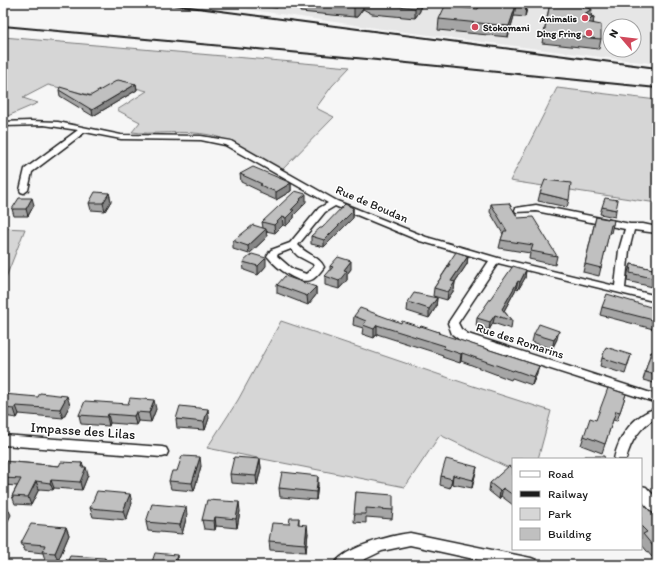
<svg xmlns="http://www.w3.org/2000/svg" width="660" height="568" font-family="Itim,sans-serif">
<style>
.built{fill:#e6e6e6;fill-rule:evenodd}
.green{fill:#d6d6d6;stroke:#797979}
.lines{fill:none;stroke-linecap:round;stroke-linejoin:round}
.minor-casing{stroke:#1c1c1c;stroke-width:3}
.minor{fill:#fff;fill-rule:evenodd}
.rail{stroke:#1c1c1c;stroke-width:2}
.wall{fill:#a5a5a5;stroke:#1c1c1c}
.shaded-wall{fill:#868686;stroke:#1c1c1c}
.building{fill:#c0c0c0;stroke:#1c1c1c}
.poi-dot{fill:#d1495b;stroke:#fff;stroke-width:1.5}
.labels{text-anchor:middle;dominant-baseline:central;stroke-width:3;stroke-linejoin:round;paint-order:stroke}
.far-poi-label{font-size:10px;font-weight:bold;fill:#1c1c1c;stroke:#fff;text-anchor:end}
.street-label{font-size:12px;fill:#1c1c1c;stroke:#fff}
.near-street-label{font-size:14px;fill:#1c1c1c;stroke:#fff}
</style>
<rect width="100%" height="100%" fill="#f6f6f6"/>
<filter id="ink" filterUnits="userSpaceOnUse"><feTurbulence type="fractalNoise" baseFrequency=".025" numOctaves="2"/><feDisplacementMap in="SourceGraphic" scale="8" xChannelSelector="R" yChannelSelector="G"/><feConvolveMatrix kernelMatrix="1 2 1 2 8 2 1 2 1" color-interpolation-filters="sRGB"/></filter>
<g filter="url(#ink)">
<path class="built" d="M204,3H657V64L382,29ZM610,26H634V50H610Z"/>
<g class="green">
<path d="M3,37L350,67L332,86L316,108L334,117L280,172C251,153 230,135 194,133C173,131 153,135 132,132L140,122L117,110L147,91L117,83L94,96L48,85L23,98L38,103L3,118Z"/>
<path d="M557,88L657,100V203L510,181Z"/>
<path d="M3,228L25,229L3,285Z"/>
<path d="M281,321L473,386L551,411L538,459H513V470L440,435L405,487L207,448L238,400Z"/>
</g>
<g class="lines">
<g class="minor-casing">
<g id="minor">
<path d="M30,121L58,122L121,135L201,136L231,141L337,201L426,237L498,258L615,286L619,250L625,229L536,211L516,212L515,210L516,208L536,205L630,224H643L657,227V233L634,230L629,250L625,288L657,296V302L498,263L458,323L461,329L468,334L657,395V403L460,340L452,334L448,323L489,261L420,241L335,206L325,212L298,245C307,255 319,256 324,267C321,271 317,276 313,279C300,287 276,267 269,258L267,256L271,250L290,243L319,208L328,203L225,145L201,140L121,139L85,132L32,172L28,190L24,193L21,192L20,190L25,169L78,130L44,125L3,126V122ZM291,249L298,256L313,264L314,267L306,274L292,269L277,256L278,254Z"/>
<path d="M657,408V417C640,427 631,440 626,459H614C619,436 633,415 657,408Z"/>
<path d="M3,435L162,447L166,448L168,452L166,456L162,457L3,445Z"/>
<path d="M641,486L646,487L657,499V514L652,512L641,500Z"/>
<path d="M410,533L531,558L536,560L538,565H501L410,545L382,551L353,565H334C342,548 392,535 410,533Z"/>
</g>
</g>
<use href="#minor" class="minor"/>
<g class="rail">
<path d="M159,3L657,68"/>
<path d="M3,26L367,59L657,88"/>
</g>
</g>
<g class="wall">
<path d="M228,3H281L277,8L229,4Z"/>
<path d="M300,3H422L420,8V11L415,18L372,14L363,9L357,17H354L300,12Z"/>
<path d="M528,3L525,17L514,16L508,37L438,30L439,19L478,9Z"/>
<path d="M550,3H590L589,8L591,16L594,17L593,23L601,39L599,49L542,43Z"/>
<path d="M136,84L137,90L93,116L60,96L59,90L90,96Z"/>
<path d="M240,174L291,183V191L276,200L260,193V191L241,182Z"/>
<path d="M109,193L111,201L105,211L91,210L89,203Z"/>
<path d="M540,193L569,200L567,207L538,201Z"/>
<path d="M306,202L302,206V207L294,215V218L286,226L283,225L275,233L266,231L267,237L249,254L233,249V241L263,228L262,222Z"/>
<path d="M491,204L518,218L557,256L555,265L529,259L530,253L499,248L501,240L503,234L490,212Z"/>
<path d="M34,205L28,216H14L12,209Z"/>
<path d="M602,207L616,210L615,217L600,214Z"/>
<path d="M353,208V218L324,247L311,244V236L322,228Z"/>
<path d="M596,217L614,220L611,233H609L599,276L583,272Z"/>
<path d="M468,256L467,264L455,282L454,290L447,300L433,296L434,288L447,268L448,264Z"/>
<path d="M243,262L266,266L258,275L244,270Z"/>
<path d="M631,264L657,270V288L627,281L628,272Z"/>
<path d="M330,266L351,269L347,274V280L339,289L325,285V276L330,271Z"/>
<path d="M526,270L525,278L518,290L516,289L504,311L512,321L511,329L493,323L489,330L476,326L477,318Z"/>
<path d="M277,285L316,287V295L308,305L277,293Z"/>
<path d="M437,298L436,307L429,318L407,311L408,302Z"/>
<path d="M602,307L657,309V330L600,315Z"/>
<path d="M354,316L401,323L439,332V334L537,374L532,385L512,378L511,380L461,361L460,363L442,357L443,355L377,334L374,338L362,334L363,328L353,325Z"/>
<path d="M534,334L557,339L552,349L532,342Z"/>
<path d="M651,352L657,354V384L643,380Z"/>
<path d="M631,355L625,374L600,366L602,358Z"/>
<path d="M3,394L70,405L63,418L19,414L17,418L3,416Z"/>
<path d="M626,394L617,421L613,420L602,453L581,445L584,436L596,420Z"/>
<path d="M156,409L151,422L138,421L136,425L110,423L109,426L81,424L79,415Z"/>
<path d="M209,418L205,430L177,428L176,419Z"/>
<path d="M260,459L261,468L257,485L231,483L230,474Z"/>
<path d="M655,459H657V475L652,468Z"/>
<path d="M3,461L59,466L82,463L88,475L82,490L54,488L53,490L39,489L31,505L15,504L12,496L17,486L3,485Z"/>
<path d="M201,466L194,491L171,489L169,481L177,471Z"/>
<path d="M477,467L472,488L452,484L450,488L440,485L441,476Z"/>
<path d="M513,469V505L501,496L499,499L489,491L490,483Z"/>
<path d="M318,485L316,500L280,497L279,488Z"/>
<path d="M356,492L393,510L392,519L366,517V523L354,522Z"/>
<path d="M641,501L657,519V563L641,544Z"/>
<path d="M132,503L126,520L93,517L90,508Z"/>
<path d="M240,511L237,528L216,526L215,530L204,529L202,520Z"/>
<path d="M187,515L182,534L148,531L146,522Z"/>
<path d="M299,518V524L308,533L306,552L270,550L269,541L289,524Z"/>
<path d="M66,527L69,535L58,561L45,560L43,553L25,551L21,543Z"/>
</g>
<g class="shaded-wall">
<path d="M277,3H281L277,8Z"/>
<path d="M360,3H363V9L357,17H354V7Z"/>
<path d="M418,3H422V4L420,8V11L415,18V8Z"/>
<path d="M527,3H528L525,17L526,6Z"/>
<path d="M589,3H590L589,11L582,7Z"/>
<path d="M516,5L514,16L508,37L509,26Z"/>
<path d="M592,9L591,18L584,14Z"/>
<path d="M594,17L593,25L586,22Z"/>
<path d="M136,84L137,90L93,116L92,110Z"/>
<path d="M291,183V191L276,200V192Z"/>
<path d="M109,193L111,201L105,211L103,203Z"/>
<path d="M306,194V202L302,206V207L294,215V218L286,226V218L291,210L300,199Z"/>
<path d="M32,198L34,205L28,216L26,209Z"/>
<path d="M353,208V218L324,247V240L352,210Z"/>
<path d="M282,217L283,225L275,233L274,225Z"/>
<path d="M266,229L267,237L249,254L248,246Z"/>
<path d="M468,256L467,264L450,289L451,281Z"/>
<path d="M266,258V266L258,275V266Z"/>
<path d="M351,261V269L347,274V280L339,289V281L344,270Z"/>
<path d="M526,270L525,278L518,290L520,282Z"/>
<path d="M518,281L516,289L500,318L502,309Z"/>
<path d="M455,282L454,290L447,300L448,292Z"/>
<path d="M316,287V295L308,305L307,296Z"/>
<path d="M437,298L436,307L429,318V309Z"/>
<path d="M495,315L493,323L489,330L490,322Z"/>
<path d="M377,325V334L374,338V329Z"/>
<path d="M559,331L557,339L552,349L554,340Z"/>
<path d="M462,353L461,361L460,363L461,354Z"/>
<path d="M539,366L537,374L532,385L534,377Z"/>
<path d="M67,396L70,405L63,418L60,409Z"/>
<path d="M154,400L156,409L151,422L149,413Z"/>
<path d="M16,406L19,414L17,418L14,409Z"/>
<path d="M208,409L209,418L205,430L204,422Z"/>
<path d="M136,412L138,421L136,425L134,416Z"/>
<path d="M108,414L110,423L109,426L107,417Z"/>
<path d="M200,457L201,466L194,491L192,483Z"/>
<path d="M260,459L261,468L257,485L256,476Z"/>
<path d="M82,463L85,470L86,467L88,475L82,490L80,482L81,467Z"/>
<path d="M477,467L475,476L472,488L473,480Z"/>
<path d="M453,475L452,484L450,488L452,479Z"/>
<path d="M318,476V485L316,500V492Z"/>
<path d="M51,480L54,488L53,490L50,483Z"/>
<path d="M36,481L39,489L31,505L28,497Z"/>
<path d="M503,488L501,496L499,499L500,491Z"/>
<path d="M130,494L132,503L126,520L123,511Z"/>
<path d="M239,502L240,511L237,528L236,519Z"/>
<path d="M7,506L11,515L3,531V514Z"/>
<path d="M186,507L187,515L182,534L180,525Z"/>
<path d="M215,517L216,526L215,530L214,521Z"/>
<path d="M307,525L308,533L306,552L305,544Z"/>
<path d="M66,527L69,535L58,561L55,553Z"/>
<path d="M177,555L178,564V565H174Z"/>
<path d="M105,558L107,565H102Z"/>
</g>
<g class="building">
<path d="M313,3H360L357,6L354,7Z"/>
<path d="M371,3H418L415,8Z"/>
<path d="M480,3H527L526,6L516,5L509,26L439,19L445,6L478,9Z"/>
<path d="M550,3H589L582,7L592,9L584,14L594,17L586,22L601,25V39L544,34Z"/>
<path d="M118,80L136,84L92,110L59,90L60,87L90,96Z"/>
<path d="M253,167L291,183L276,192L260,185L262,184L240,174Z"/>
<path d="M545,180L571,183L569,200L540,193Z"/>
<path d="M295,191L306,194L300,199L301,200L291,210H294L286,218L282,217L274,225L262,222Z"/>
<path d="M95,192L109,193L103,203H89Z"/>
<path d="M19,198H32L26,209H12Z"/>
<path d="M605,198L618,200L616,210L602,207Z"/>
<path d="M509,203L518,218L533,217L557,256L531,251L533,245L501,240L504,231H507L491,204Z"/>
<path d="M345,204L353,208L352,210L353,211L324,240L311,236L320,228H322Z"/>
<path d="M596,217L614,220L613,225H611L601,268L585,264Z"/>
<path d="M253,225L266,229L248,246L233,241Z"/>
<path d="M456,252L468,256L451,281L455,282L448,292L434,288L450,264H448Z"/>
<path d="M252,254L266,258L258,266L243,262Z"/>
<path d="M338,257L351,261L344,270L347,271L339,281L325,276L333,267L330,266Z"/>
<path d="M631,264L657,270V279L630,273Z"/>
<path d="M513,266L526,270L520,282L518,281L502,309L512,321L495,315L490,322L477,318Z"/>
<path d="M285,276L316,287L307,296L277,285Z"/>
<path d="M414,293L437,298L429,309L408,302Z"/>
<path d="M607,294L657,309V321L602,307Z"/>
<path d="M360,308L401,323L402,321L420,327L421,326L439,332L438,333L539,366L534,377L514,370L513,371L462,353L461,354L443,348L445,346L377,325L374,329L363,325L366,321L354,316Z"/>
<path d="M539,324L559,331L554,340L534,334Z"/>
<path d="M606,347L631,355L627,366L602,358Z"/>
<path d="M651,352L657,354V375L645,372Z"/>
<path d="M608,388L626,394L620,412L616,411L605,444L584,436L590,418L596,420Z"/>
<path d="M40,393L67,396L60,409L16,406L14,409L3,408V394L38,397Z"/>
<path d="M130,398L154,400L149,413L136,412L134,416L108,414L107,417L79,415L85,401L128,404Z"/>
<path d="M180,406L208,409L204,422L176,419Z"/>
<path d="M182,456L200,457L192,483L169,481L172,471H177Z"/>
<path d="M585,456H604L605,459H586Z"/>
<path d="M234,457L260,459L256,476L230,474Z"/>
<path d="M446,459L477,467L473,480L453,475L452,479L441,476Z"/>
<path d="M3,461L59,466L61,462L82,463L81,467H86L80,482L51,480L50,483L36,481L28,497L12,496L21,479L3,478Z"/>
<path d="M509,466L513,469V495L503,488L500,491L490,483Z"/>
<path d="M282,472L318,476L316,492L279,488Z"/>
<path d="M97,491L130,494L123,511L90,508Z"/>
<path d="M356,492L393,495V510L366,508V514H354Z"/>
<path d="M207,500L239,502L236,519L215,517L214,521L202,520Z"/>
<path d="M641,501L657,519V551L643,534L647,532L641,526Z"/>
<path d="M152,504L186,507L180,525L146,522Z"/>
<path d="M3,506H7L3,514Z"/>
<path d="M290,518H299L298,524L307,525L305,544L269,541L272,523L289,524Z"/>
<path d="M31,524L66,527L55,553L42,552L45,545L21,543Z"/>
<path d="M155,553L177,555L174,565H151Z"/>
<path d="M70,556L105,558L102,565H66Z"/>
</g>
</g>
<g class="poi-dot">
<circle cx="585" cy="18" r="4"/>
<circle cx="475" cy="27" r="4"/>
<circle cx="589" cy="33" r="4"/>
</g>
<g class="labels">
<g class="far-poi-label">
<text x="577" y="18">Animalis</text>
<text x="483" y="27" text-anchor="start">Stokomani</text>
<text x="581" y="33">Ding Fring</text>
</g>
<g class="street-label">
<text transform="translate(372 204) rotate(23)">Rue de Boudan</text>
<text transform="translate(520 341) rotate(18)">Rue des Romarins</text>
</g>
<g class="near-street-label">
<text transform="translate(83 431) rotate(4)">Impasse des Lilas</text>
</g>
</g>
<rect width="660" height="568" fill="none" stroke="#fff" stroke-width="16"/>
<rect x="8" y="8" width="644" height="552" fill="none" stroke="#1c1c1c" stroke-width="1.5" filter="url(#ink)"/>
<rect x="512" y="458" width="130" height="92" fill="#ffffff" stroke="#a4a4a4"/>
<rect x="520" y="471" width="20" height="6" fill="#ffffff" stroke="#a4a4a4"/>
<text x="548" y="478" font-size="12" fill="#1c1c1c">Road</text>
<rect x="520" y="491" width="20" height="6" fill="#1c1c1c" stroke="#a4a4a4"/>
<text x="548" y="498" font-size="12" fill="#1c1c1c">Railway</text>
<rect x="520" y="508" width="20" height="12" fill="#d6d6d6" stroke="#a4a4a4"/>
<text x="548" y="518" font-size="12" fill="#1c1c1c">Park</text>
<rect x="520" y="528" width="20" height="12" fill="#c0c0c0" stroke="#a4a4a4"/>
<text x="548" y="538" font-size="12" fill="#1c1c1c">Building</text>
<g transform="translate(622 38) rotate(298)"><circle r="19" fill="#ffffff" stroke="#a4a4a4"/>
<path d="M0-3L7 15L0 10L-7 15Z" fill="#d1495b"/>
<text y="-6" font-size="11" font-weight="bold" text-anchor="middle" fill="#1c1c1c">N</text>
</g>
</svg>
